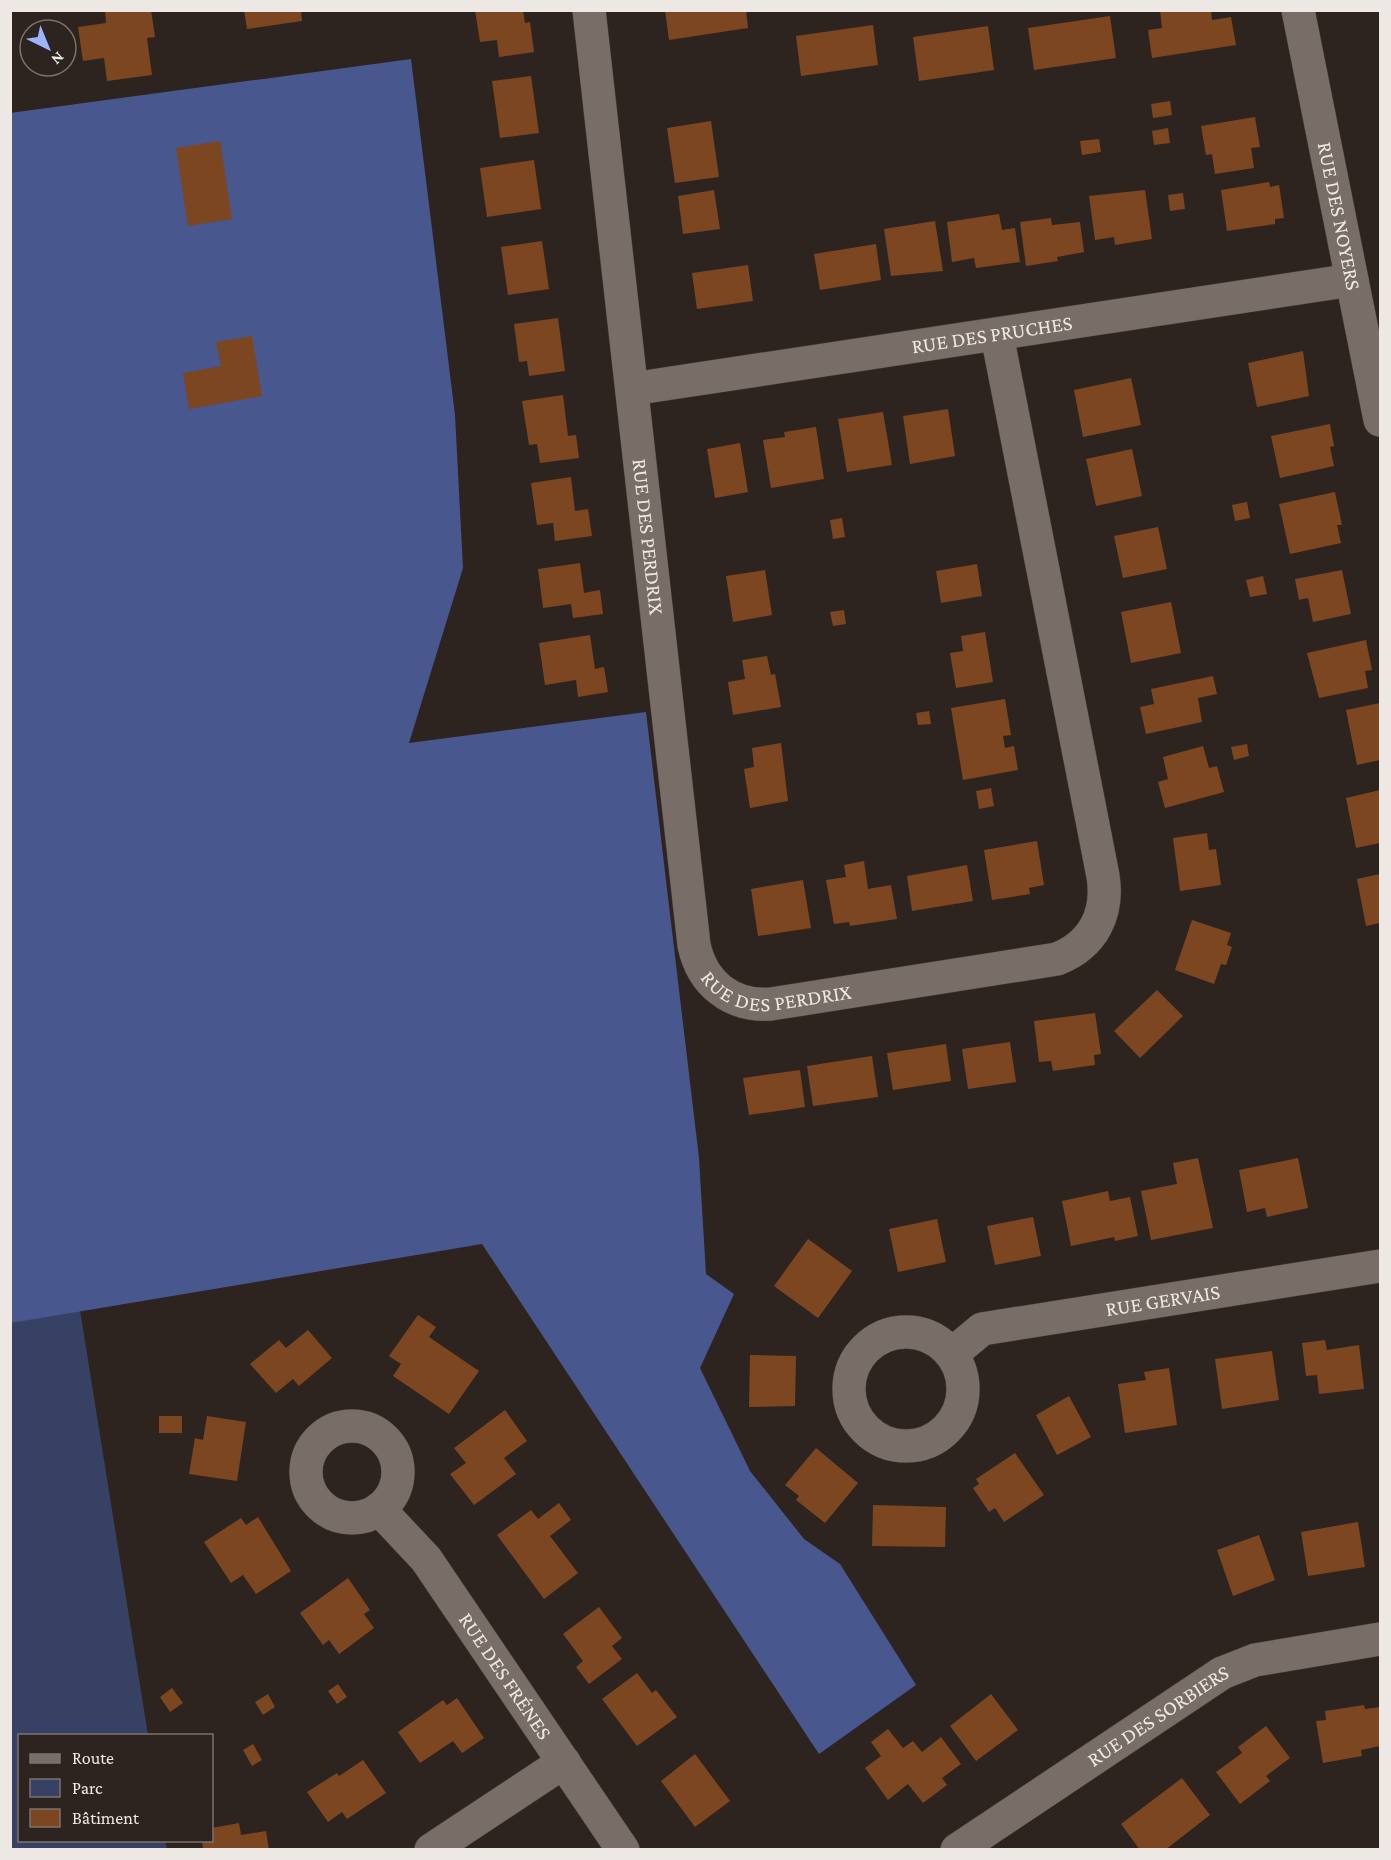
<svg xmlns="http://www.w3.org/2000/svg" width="1391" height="1860" font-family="'Crimson Pro',serif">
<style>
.green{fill:#374163}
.forest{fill:#48578d}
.building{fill:#7c4621}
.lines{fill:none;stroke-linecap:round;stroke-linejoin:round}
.minor-casing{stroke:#4a423d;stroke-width:34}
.minor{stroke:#796e67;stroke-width:33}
.labels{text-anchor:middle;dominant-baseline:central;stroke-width:5;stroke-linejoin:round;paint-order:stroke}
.street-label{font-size:21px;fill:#eee8e4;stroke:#2e241f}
</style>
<rect width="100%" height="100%" fill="#2e241f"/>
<path class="green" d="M80,1310L148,1735L20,1736V1840L165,1841L167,1849H11V1323Z"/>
<path class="forest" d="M411,59L455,415L463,568L409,743L646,712L699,1158L706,1274L734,1294L700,1368L750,1471L804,1539L840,1564L916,1685L819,1754L482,1244L11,1323L10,113Z"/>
<g class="building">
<path d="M105,10H151L155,37L147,38L152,75L107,81L104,58L83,61L78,27L106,23Z"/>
<path d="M244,10H301L302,21L247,29Z"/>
<path d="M475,10H523L525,23L530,22L534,52L499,57L497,40L480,42Z"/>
<path d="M665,10H746L748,28L669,40Z"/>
<path d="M1160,10H1211L1212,20L1231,17L1236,45L1152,58L1148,30L1162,28Z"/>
<path d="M1110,16L1116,58L1034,70L1028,28Z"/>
<path d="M873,25L878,65L801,76L796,36Z"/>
<path d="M988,26L994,70L919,81L913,37Z"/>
<path d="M531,76L539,133L500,138L492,81Z"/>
<path d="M1170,101L1172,115L1153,118L1151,104Z"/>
<path d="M1255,117L1260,147L1251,148L1254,168L1215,174L1212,154L1206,155L1201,126Z"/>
<path d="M711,121L719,177L675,183L667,128Z"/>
<path d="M1168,128L1170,143L1154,145L1152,131Z"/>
<path d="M1099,139L1101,152L1082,155L1080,141Z"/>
<path d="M220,141L232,219L188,226L176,148Z"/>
<path d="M534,160L541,209L487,217L480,168Z"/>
<path d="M1269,182L1270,187L1279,185L1284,218L1275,219V224L1227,231L1221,190Z"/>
<path d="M714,190L720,229L683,234L678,196Z"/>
<path d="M1145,190L1152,239L1115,245L1114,237L1095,240L1089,196Z"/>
<path d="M1183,193L1185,209L1170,211L1168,195Z"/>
<path d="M999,214L1002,230L1015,228L1020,262L976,268L974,258L952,262L947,222Z"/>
<path d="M1051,218L1052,225L1080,222L1084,252L1057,257L1058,261L1026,266L1020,222Z"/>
<path d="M935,221L943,271L891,276L884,229Z"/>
<path d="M542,241L549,289L508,295L501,247Z"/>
<path d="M876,244L881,280L820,290L814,254Z"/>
<path d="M748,265L753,301L697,309L692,273Z"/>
<path d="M558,318L565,371L529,376L527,361L519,362L514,324Z"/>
<path d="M252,336L262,396L189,409L183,373L221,366L216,342Z"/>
<path d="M1303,351L1309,396L1257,407L1248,363Z"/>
<path d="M1131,378L1141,425L1083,437L1074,390Z"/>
<path d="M563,395L568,436L576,435L579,458L540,463L537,444L529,445L522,401Z"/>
<path d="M948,409L955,456L910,464L903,416Z"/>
<path d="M883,412L892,465L847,472L838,419Z"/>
<path d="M1330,424L1334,446L1330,447L1334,466L1280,478L1271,436Z"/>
<path d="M816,427L824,479L771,488L763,440L785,437L784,432Z"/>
<path d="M740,443L748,492L715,498L707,449Z"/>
<path d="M1132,449L1142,496L1096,506L1086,459Z"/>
<path d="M571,477L575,511L588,509L592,536L555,541L553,523L537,525L531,483Z"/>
<path d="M1335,492L1342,525H1337L1341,543L1290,554L1279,504Z"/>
<path d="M1247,502L1250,518L1235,521L1232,505Z"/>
<path d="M842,518L845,537L833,539L830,520Z"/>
<path d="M1158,527L1167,569L1123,578L1114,536Z"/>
<path d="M580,563L584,593L600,590L603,614L573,618L571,604L543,608L538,569Z"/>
<path d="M977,564L982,596L941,603L936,571Z"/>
<path d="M765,570L772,615L733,622L726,576Z"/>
<path d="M1342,570L1351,614L1313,622L1308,598L1299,600L1295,579Z"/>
<path d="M1263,576L1267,594L1250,597L1246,580Z"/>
<path d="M1171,602L1181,653L1131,663L1121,612Z"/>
<path d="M844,610L846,624L833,626L830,612Z"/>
<path d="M985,632L993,682L956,688L950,653L963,651L961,636Z"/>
<path d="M590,635L595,669L604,667L608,692L578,697L576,680L545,685L539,643Z"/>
<path d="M1366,640L1372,670L1365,671L1368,688L1319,698L1307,653Z"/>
<path d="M767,656L771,675L775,674L781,707L733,715L728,682L745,679L742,660Z"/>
<path d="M1213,676L1217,694L1198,698L1202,722L1146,734L1140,707L1154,704L1151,689Z"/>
<path d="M1005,699L1011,735L1003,736L1005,748L1014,746L1018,770L963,780L951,708Z"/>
<path d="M1380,703V760L1357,765L1346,710Z"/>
<path d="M929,711L931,724L918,725L916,713Z"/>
<path d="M781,743L788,801L750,808L744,769L754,767L752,748Z"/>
<path d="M1247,744L1249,756L1234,760L1231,747Z"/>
<path d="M1203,746L1209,768L1217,766L1224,792L1165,808L1158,782L1168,779L1163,757Z"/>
<path d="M991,788L994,806L979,809L976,791Z"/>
<path d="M1380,790V843L1356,848L1346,798Z"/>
<path d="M1207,833L1209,850L1216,849L1221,885L1180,891L1173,838Z"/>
<path d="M1037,841L1044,885L1029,888L1030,894L992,900L984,850Z"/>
<path d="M864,861L868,889L891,885L897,919L850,926L849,922L834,924L826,880L846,877L844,865Z"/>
<path d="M967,865L973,901L912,911L907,876Z"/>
<path d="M1380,874V923L1366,926L1357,879Z"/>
<path d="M803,880L811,928L758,936L751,889Z"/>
<path d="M1192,920L1231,933L1227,945L1232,947L1226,965L1221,964L1214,984L1175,970Z"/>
<path d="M1157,990L1183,1016L1140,1058L1114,1031Z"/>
<path d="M1095,1013L1101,1054L1094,1055L1095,1065L1053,1071L1051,1061L1039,1062L1034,1021Z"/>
<path d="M1010,1042L1016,1082L968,1089L962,1049Z"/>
<path d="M946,1044L951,1081L893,1090L887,1053Z"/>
<path d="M872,1056L878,1097L813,1106L807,1066Z"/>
<path d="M800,1070L805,1107L749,1115L743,1078Z"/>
<path d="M1198,1158L1213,1228L1151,1240L1141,1191L1177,1184L1173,1163Z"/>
<path d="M1298,1158L1308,1208L1267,1217L1265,1208L1247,1212L1239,1170Z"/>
<path d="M1108,1191L1110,1201L1130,1197L1138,1236L1115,1241L1114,1237L1071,1246L1062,1201Z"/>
<path d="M1033,1217L1041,1256L995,1265L987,1226Z"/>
<path d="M937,1219L946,1262L898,1272L889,1229Z"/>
<path d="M808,1239L852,1271L818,1318L774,1286Z"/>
<path d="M418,1315L436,1327L429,1337L479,1371L449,1414L393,1376L401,1364L389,1356Z"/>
<path d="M308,1330L332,1358L299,1386L293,1379L276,1393L250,1364L279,1340L286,1348Z"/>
<path d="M1325,1340L1327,1350L1359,1345L1364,1389L1319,1394L1317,1375L1306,1376L1302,1343Z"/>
<path d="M1272,1351L1279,1400L1222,1409L1215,1359Z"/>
<path d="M750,1355L796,1356L795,1406L749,1407Z"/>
<path d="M1169,1368L1177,1425L1125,1433L1118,1384L1146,1380L1144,1372Z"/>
<path d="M1069,1396L1091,1437L1057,1455L1036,1415Z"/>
<path d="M505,1410L527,1441L504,1458L516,1474L474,1505L450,1474L466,1463L454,1448Z"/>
<rect x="159" y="1416" width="23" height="17"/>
<path d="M207,1416L246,1422L237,1481L189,1474L195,1438L203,1440Z"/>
<path d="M816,1448L858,1483L825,1523L796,1500L799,1496L785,1485Z"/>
<path d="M1015,1453L1044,1495L1004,1522L995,1508L989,1512L973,1488L979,1484L976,1479Z"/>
<path d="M559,1503L571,1520L550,1536L578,1573L544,1599L497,1535L531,1510L538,1519Z"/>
<path d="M873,1505L946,1507L945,1547L872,1546Z"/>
<path d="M258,1517L291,1571L256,1594L243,1575L231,1583L204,1542L241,1518L246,1525Z"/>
<path d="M1358,1522L1365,1567L1308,1576L1301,1532Z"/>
<path d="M1259,1535L1275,1580L1233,1596L1217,1550Z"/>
<path d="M348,1578L370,1610L364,1614L374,1628L339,1654L329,1640L323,1645L300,1613Z"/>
<path d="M599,1607L622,1638L612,1646L622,1659L589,1684L576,1667L583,1661L563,1634Z"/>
<path d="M637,1673L652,1693L656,1690L677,1717L637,1746L602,1699Z"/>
<path d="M338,1684L347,1697L337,1704L328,1691Z"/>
<path d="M172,1688L183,1703L170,1712L160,1697Z"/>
<path d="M268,1694L275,1707L263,1715L255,1702Z"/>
<path d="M991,1694L1018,1730L976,1761L950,1726Z"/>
<path d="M457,1698L484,1738L462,1753L453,1741L420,1763L398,1732L443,1700L447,1705Z"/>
<path d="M1364,1705L1365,1709L1380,1707V1746L1361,1750L1362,1756L1323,1763L1316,1721L1326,1720L1325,1711Z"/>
<path d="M1266,1726L1290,1758L1266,1776L1270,1781L1240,1804L1216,1772L1242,1753L1238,1747Z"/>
<path d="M888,1729L903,1748L913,1741L922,1752L941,1737L961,1764L942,1778L947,1785L923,1803L908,1784L888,1800L865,1768L881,1756L871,1742Z"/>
<path d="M253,1744L262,1760L252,1766L243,1750Z"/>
<path d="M695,1754L730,1801L695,1827L661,1781Z"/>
<path d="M363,1760L386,1793L347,1819L342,1812L328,1822L307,1792L337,1773L339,1776Z"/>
<path d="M1182,1778L1210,1815L1165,1850H1140L1121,1824Z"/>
<path d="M239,1823L241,1835L266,1831L269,1850H203L202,1840H212V1828Z"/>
</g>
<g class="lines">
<g class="minor-casing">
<g id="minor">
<path id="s1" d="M589,10L694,945C702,983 731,1007 771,1004L1057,959C1093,945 1109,914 1103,876L997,335"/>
<path id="s2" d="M1298,10L1380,420"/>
<path id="s3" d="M632,389L1352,280"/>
<circle cx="906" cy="1389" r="57"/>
<path id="s4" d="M952,1354L982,1329L1380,1266"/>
<circle cx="352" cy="1472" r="46"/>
<path id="s5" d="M379,1509L426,1559L623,1850"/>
<path d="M431,1850L564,1762"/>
<path id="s6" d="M957,1850L1222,1673L1255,1660L1380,1639"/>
</g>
</g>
<use href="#minor" class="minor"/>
</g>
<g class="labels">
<g class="street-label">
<text stroke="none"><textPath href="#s2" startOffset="210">RUE DES NOYERS</textPath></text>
<text stroke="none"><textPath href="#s3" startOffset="364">RUE DES PRUCHES</textPath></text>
<text stroke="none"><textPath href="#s1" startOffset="530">RUE DES PERDRIX</textPath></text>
<text stroke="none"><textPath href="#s1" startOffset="1050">RUE DES PERDRIX</textPath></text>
<text stroke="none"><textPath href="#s4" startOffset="222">RUE GERVAIS</textPath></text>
<text stroke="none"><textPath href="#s5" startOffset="210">RUE DES FRÉNES</textPath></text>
<text stroke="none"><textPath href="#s6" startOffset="242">RUE DES SORBIERS</textPath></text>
</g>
</g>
<rect width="1391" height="1860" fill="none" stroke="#eee8e4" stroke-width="24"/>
<rect x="18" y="1734" width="195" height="108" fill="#2e241f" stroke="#7b726e" stroke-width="1.5"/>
<rect x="30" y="1754" width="30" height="9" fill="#796e67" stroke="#7b726e" stroke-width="1.5"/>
<text x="72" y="1764" font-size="18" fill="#eee8e4">Route</text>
<rect x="30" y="1779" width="30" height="18" fill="#374163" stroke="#7b726e" stroke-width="1.5"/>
<text x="72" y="1794" font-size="18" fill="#eee8e4">Parc</text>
<rect x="30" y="1809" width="30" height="18" fill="#7c4621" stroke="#7b726e" stroke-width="1.5"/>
<text x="72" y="1824" font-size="18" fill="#eee8e4">Bâtiment</text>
<g transform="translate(48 48) rotate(137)"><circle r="28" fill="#2e241f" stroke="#7b726e" stroke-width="1.5"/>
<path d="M0-4.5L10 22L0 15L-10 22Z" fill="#9eb3fd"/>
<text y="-9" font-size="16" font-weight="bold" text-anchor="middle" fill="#eee8e4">N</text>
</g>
</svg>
